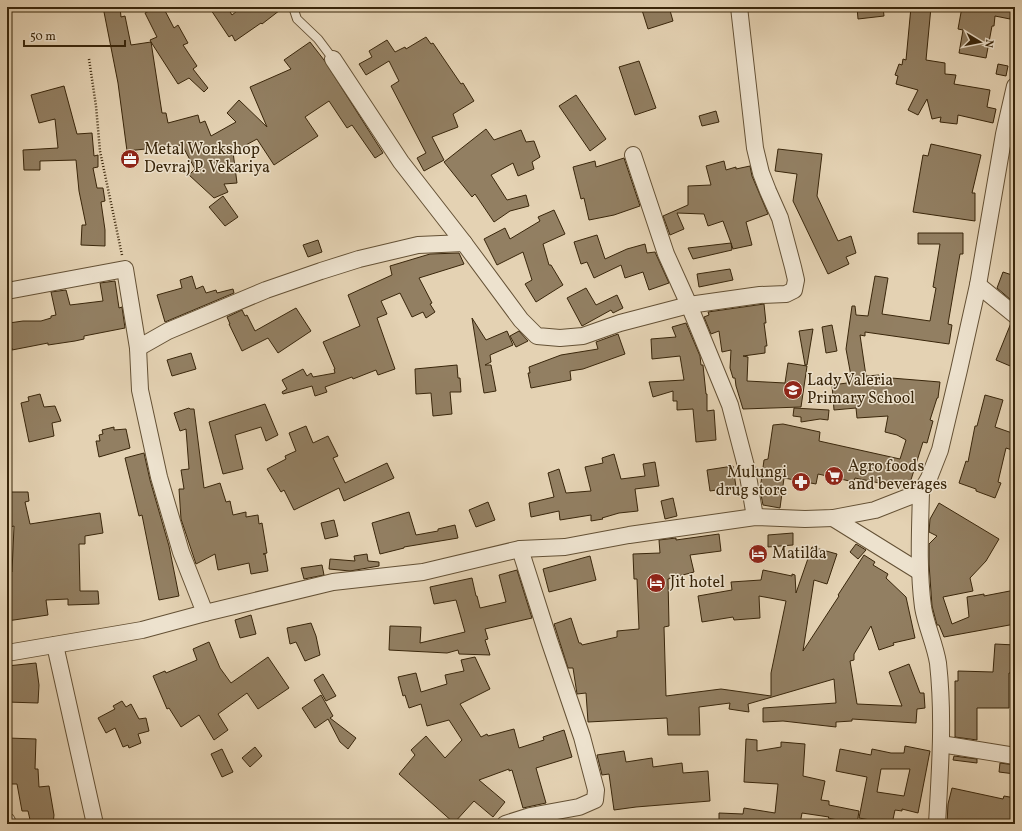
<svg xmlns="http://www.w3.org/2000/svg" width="1022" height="831" font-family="Vollkorn,serif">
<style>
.building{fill:#927f62;stroke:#39260b;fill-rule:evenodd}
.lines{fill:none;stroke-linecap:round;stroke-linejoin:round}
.lane-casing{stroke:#645135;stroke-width:10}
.street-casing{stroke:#645135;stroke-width:18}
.path{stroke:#39260b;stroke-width:2.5;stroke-dasharray:1 2;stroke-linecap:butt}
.lane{stroke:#ede2ce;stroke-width:8}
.street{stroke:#ede2ce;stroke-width:16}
.labels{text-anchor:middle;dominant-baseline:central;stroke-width:3;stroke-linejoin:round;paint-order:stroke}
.poi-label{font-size:16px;fill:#39260b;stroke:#ede2ce;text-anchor:start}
</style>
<rect width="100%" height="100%" fill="#e4d2b3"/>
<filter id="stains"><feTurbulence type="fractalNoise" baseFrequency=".005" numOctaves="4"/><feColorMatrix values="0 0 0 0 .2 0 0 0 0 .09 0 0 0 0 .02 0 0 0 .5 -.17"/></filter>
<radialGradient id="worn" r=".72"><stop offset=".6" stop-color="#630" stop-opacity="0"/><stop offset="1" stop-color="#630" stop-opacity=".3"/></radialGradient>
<g class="building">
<path d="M103,7H120L121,17L125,16L131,45L151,42L150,40L157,37L145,13L157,7H163L174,28L178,25L188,43L183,45L197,66L193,69L208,88L204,92L189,78L178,84L151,42L162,113H166L168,123L198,115L200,123L205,121L211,136L236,122L227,113L239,100L267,127L250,87L291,69L284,60L310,42L324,60L383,153L375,158L352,125L347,128L329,101L305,117L318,136L274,165L257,139L233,152L237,183L224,184L228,192L214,198L189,175L195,169L182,145L127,151L118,83Z"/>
<path d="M209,7H227L232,15L242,7H284L262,24L261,23L235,41L232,35L229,37Z"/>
<path d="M641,7H652L653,10L661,7H669L673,21L648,29Z"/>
<path d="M857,7H883L884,16L858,19Z"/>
<path d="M911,7H931L926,60L945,63V74L956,75L954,84L990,90L987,107L996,109L993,123L958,115L957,124L940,122L941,117L932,119L927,99L918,115L908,110L918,90L896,84L898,76L895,75L899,64L902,65L903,59L906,60Z"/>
<path d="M962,7H1012L1010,19L995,16L994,26H992L986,58L959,53L963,30L958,29Z"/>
<path d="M426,37L431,44L433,43L461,84L463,83L474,101L453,114L458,127L432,137L444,160L424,171L417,158L426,153L391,86L399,81L389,61L366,75L359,64L372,57L369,51L387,40L395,52L405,47L406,49Z"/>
<path d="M639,61L656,108L635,115L619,67Z"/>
<path d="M998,64L1008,66L1006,76L996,74Z"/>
<path d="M64,86L77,134L92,133L94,156L98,155V167L93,168L97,188H103L105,201L101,202L105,230V246L81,245L82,225H86L79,191L76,160L40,161V170H24L23,150L58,148L55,119L39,123L31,95Z"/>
<path d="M576,95L606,139L590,151L559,106Z"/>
<path d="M716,111L719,122L702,126L699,116Z"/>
<path d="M486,129L494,140L521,130L526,142L534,141L540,157L532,162L534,169L518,176L513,163L491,175L507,200L526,195L529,206L510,211L494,222L475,194L472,197L444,162Z"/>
<path d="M931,144L981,155L972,193H975V221L913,212L923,155L928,156Z"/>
<path d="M778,149L822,154L817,196L838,241L851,236L856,253L846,257L849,264L828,274L793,201L797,174L775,171Z"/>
<path d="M624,158L640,206L614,215L589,220L584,198L581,199L573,167L595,161L596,167Z"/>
<path d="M724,161L726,170L736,167V169L750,166L752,176L768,214L746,222L752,245L733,249L731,243L732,250L693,259L688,248L731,243L723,221L708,226L704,214L677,213L684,229L670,235L663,216L688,205V186L711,185L706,166Z"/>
<path d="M223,196L238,217L225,226L209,207Z"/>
<path d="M554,210L565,234L543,244L549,265H551L563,285L536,302L525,284L532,280L523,252L497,265L484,239L505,228L510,239L540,221L538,217Z"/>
<path d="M918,233H963V254H960L948,324L952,325L949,344L865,332V336L860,335L866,376L879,375V377L940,382L938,398H937L930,420L933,421L927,443L923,442L909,486L890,480L889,485L855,478L854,482L818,474L816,484L784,478L780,508L763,505L760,490L764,460L768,459L773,425L783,424L820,432L819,441L900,459L906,440L897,435L885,432L888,416L857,418L856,408L834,410L832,385L847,383V377L851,376L846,349L852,306H855L856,315L868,316L875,276L888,278L882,314L930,321L936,288L933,287L940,244H918Z"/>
<path d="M597,235L605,259L627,249L645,244L647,253L655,252L669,283L649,290L643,272L625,278L621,265L594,278L587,262L581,264L574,242Z"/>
<path d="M318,240L322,252L308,257L303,245Z"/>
<path d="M459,253L464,264L419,278L432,303L430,304L435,312L426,318L423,312L412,317L400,293L381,301L387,314L377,318L395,369L378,375L376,370L353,379L352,377L325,387L327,392L315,396L312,386L283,394L282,392L287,389L282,380L303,369L307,376L311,373L313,377L335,373L334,369H335L323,342L360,326L348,295L392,275L390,266L430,254Z"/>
<path d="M730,269L733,280L699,287L697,274Z"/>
<path d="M1003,272L1015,276V301L1011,300L997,288Z"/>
<path d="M192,276L196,289L203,286L206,293L216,290L217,293L233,289L234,293L165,322L157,295L182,288L180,280Z"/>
<path d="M115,281L119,308L122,307L125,328L84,336V339L75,341L48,345V343L12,350V348H7V331H10L9,323L23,321H41L51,318V316L56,315L51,292L66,290L70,305L103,301L100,283Z"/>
<path d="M586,288L596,305L617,295L623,308L613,313L611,310L582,326L567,298Z"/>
<path d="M764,304L766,323H764L767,346H765V353L743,356L748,357L747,381L785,383L788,363L807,366L801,407L743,409L736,386L735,378H733L730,368L731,350L722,352L719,331L711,334L704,317L709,315L708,312Z"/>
<path d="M296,308L311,331L278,353L268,338L242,351L229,324H230L227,317L242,310L245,316L247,315L255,331Z"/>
<path d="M472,318L486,340L507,331L513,345L490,355L491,362L485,365H491L496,391L484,393Z"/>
<path d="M686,323L700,356L701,365H703L706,394H707V411L714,410L716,440L696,442L693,409L677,410V401H673V391L653,397L649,382L684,380L680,356L652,359L651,339L676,337L672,327Z"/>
<path d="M1011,323L1015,324V368L996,360Z"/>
<path d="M832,325L837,351L826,353L822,327Z"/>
<path d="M813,329L807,365H805L799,331Z"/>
<path d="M519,331L528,341L516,347L510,336Z"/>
<path d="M618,334L625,354L583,369L570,371L571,380L531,388L528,373H530L529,367L561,355L598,349L596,342Z"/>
<path d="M191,353L196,369L172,376L167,360Z"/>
<path d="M457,365L458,378H460L461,392H450L452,414L433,416L431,393L416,394L415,369Z"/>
<path d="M40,394L44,407L55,406L61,421L52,423L54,436L29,442L21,403L29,401L28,397Z"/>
<path d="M985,395L1003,400L995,427L1015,434V451L1006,448L998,482L1001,483L995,498L976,491V489L959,483L966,461L968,462L975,426H977Z"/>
<path d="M265,404L278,435L266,441L261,427L235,435L243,469L223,474L209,422Z"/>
<path d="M189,408L190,409H194L204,488L220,483L226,502L230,501L233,515L246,512V517L258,515L259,524L262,523L267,553L263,554H265L268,571L251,574L249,563L218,570L215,554L196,564L181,519L179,489H184L181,470L189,469L186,429L180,431L174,413Z"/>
<path d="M794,408L829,410L828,420L820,419L801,422V417L793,416Z"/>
<path d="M306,426L313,443L328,436L338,456L333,458L345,483L387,463L394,478L344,501L339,488L294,510L284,490L281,492L267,469L286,459L285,456L296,451L289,433Z"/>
<path d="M114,427V430L126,429L130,448L99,457L96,441H100L99,435L103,434L102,430Z"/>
<path d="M144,453L150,480L169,546L179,596L159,600L142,515L139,516L125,458Z"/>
<path d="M614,454L621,479L645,476L643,464L655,462L659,486L635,489L638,511L619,513L602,518L603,519L591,521V515L560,520L559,511L531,517L529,503L554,497L548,473L559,469L566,493L591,491L585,467L603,463L602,458Z"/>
<path d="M733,466L736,487L710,491L707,470Z"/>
<path d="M7,492H28L29,501L25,502L30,524L100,513L103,533L85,536V544H79L80,591H98L99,604L68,605V599L46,600L48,615L7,621V572H12L14,526L7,528Z"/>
<path d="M673,498L677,516L665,519L661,501Z"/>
<path d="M488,502L495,520L476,527L469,510Z"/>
<path d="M939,503L999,539L986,561L970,578L973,591L943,597L952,624L969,617L967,597L984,594V596L1015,590V624L944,637L939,625H937L932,606L929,564V544L937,536L929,532L930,519Z"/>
<path d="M409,512L416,535L438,531V529L455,525L458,538L404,547V548L380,554L372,523Z"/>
<path d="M334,520L338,536L325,539L321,523Z"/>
<path d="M793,533V545L768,547V535Z"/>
<path d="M719,534L721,551L690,555L694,572L668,579L669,626L664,627L666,696L721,689L771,696V673L786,601L759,596L760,618L734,620L733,617L702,622L698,596L732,590L731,582L761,580L763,570L792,576V574L795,575L796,593L812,547L837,554L827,584L814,580L803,651L839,596L838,595L864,555L875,562L873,565L888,574L886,578L906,597L915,638L893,643L894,645L879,650L871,626L854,654V660L850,661L857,704L902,706L889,672L909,664L920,693H924L925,708L917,709L916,723L852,719V721L836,722V727L783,721L763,722V708L836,703L834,679L748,704L749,712L729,709L730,703L699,707L700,735H668L667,718L588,722L586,693L577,694L573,668H568L554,624L571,618L579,643H581L582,645L617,637V631L639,629L637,579H634L633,554L660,553L659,540L676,538V540Z"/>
<path d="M856,544L866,550L858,559L850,552Z"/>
<path d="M367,554L368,561L379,562V566L350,571L329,569L330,559L355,561L354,556Z"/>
<path d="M590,556L596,580L549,592L543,569Z"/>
<path d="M322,565L324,575L304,579L301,568Z"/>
<path d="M517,570L532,618L485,629L488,639L485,640L490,655L459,654L458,650L447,653L389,650L390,626L421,627L420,643L465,632L456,600L434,604L430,587L472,578L476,596H477L480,608L506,602L499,575Z"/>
<path d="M251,615L256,634L240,638L235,620Z"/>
<path d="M311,623L316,636L320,655L305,661L296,642L290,644L287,628Z"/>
<path d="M209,642L220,668L231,683L268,657L289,688L258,709L247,693L218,714L228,730L214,740L199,715L181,727L169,708L167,709L153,676L165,671L166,673L197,660L193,649Z"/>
<path d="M995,644L1015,645L1014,673H1009V708H977V740L955,737V681H958V671L993,672Z"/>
<path d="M475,657L490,689L460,704L481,737L487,734L488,736L514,729L519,748L544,740L543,737L564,730L572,757L536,768L546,803L523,808L512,770L509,771V769L479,780L505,802L493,817L474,801L454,823L399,774L415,755L411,750L426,736L445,758L462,740L449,720L427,726L421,704L409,708L405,695L403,696L398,677L416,673L421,692L447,684L445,675L464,671L461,660Z"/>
<path d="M36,663L39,685L38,703L7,702V666Z"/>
<path d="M323,674L336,696L326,701L314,680Z"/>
<path d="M321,695L333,716L330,718L356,738L348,749L340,742L328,719L315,728L302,708Z"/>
<path d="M122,701L126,707L131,704L139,719L146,718L149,731L138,734L141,743L129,748L128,745L123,747L115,728L106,733L98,718L115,709L113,706Z"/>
<path d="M8,738L36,739L35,769H38L39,787L49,786L54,815L53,824H31L28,811H22L17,784H10L7,761Z"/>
<path d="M746,739L757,740V751L781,747V742L805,744L803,776L825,781L821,800L829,801V805L859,811L857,824L828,818L829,817L802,813L800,824H719V813L743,814L744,808L775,813L778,784L744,782Z"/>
<path d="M905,746L930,751L918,813L902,809V811L895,810L892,824L859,818L867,777L836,771L840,749L871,755L872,749L891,753H904ZM881,769H910L904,796L877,792Z"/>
<path d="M255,747L262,756L250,767L242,758Z"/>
<path d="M222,749L233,772L222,777L211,754Z"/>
<path d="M624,751L626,762L652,758L653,767L682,763L683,773L708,771L710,801L636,807L614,810L609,774L602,775L597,755Z"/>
<path d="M954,756L977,759V763L953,760Z"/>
<path d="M1000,763L1015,765V774L999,772Z"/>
<path d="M952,788L1003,799L1004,796L1015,798V824H947L948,804Z"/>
</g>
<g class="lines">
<g class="lane-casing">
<path id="lane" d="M293,7L297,19L318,39L333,59"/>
</g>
<g class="street-casing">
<g id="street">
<path d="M333,59L401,162L464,243L521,320L537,336L560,338L583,336L620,323L689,305L760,295L786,294L794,290L796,280L793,267L780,218L768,191L761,173L755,148L739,7"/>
<path d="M633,155L666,254L689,305L730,405L747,470L755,517"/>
<path d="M978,285L1015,315"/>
<path d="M7,291L125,269L138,348L140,390L159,477L181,552L205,613"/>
<path d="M138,348L168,331L266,290L321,271L359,259L418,245L464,243"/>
<path d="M921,492C920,530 918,569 923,607C926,626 935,644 938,663C944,717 940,770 937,824"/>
<path d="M833,518L920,572"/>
<path d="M55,645L95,824"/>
<path d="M7,653L142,630L205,613L333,582L423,572L520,549L565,547L629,535L755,517L805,519L833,518L875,510L921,492L929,478L940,450L959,370L978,285L1004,134L1015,86"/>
<path d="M941,744L1015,756"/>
<path d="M7,821L8,824"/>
<path d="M505,824L530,816L579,807L595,800L596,790L582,737L549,640L520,549"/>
</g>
</g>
<path class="path" d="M89,59L96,106L100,151L122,255"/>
<use href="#lane" class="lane"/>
<use href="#street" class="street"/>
</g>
<defs>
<g id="office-disc" transform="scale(1)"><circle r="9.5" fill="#8f2418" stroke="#ede2ce"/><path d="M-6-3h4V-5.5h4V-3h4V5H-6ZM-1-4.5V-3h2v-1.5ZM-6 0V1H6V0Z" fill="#fff"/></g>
<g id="school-disc" transform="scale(1)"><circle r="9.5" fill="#8f2418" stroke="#ede2ce"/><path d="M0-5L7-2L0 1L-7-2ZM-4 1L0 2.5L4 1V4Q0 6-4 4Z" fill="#fff"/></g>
<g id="supermarket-disc" transform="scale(1)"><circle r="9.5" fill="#8f2418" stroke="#ede2ce"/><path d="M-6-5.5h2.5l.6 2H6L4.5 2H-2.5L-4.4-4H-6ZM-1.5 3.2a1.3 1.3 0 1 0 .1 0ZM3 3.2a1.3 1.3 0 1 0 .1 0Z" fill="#fff"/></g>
<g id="pharmacy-disc" transform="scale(1)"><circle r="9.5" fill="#8f2418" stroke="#ede2ce"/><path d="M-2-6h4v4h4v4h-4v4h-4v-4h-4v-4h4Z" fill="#fff"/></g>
<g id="hotel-disc" transform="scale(1)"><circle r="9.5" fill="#8f2418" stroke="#ede2ce"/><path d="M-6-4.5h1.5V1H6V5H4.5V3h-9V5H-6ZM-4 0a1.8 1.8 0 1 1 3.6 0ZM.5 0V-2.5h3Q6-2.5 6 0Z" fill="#fff"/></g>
</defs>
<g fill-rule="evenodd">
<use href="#office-disc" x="130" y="159"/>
<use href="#school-disc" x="793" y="390"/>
<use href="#supermarket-disc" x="834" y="476"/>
<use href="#pharmacy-disc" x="801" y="482"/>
<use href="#hotel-disc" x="758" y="554"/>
<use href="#hotel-disc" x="656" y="583"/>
</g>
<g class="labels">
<g class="poi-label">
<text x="144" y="150">Metal Workshop<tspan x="144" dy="18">Devraj P. Vekariya</tspan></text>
<text x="807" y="381">Lady Valeria<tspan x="807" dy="18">Primary School</tspan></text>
<text x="848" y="467">Agro foods<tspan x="848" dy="18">and beverages</tspan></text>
<text x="787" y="473" text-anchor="end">Mulungi<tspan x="787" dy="18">drug store</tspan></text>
<text x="772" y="554">Matilda</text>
<text x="670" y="583">Jit hotel</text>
</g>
</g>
<rect width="1022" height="831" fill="none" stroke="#e4d2b3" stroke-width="24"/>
<rect x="8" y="8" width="1006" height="815" fill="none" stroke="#39260b" stroke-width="2"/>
<rect x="12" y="12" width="998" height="807" fill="none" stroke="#39260b"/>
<g transform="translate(980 42) rotate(100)" stroke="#ede2ce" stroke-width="3" paint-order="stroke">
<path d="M0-3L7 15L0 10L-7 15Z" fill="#39260b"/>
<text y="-6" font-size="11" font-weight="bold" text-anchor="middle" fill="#39260b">N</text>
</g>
<path d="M24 40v6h101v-6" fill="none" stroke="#39260b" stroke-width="2"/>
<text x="30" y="40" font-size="12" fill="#39260b" stroke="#ede2ce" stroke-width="3" paint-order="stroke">50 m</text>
<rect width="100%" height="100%" filter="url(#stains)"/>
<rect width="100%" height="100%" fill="url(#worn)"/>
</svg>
